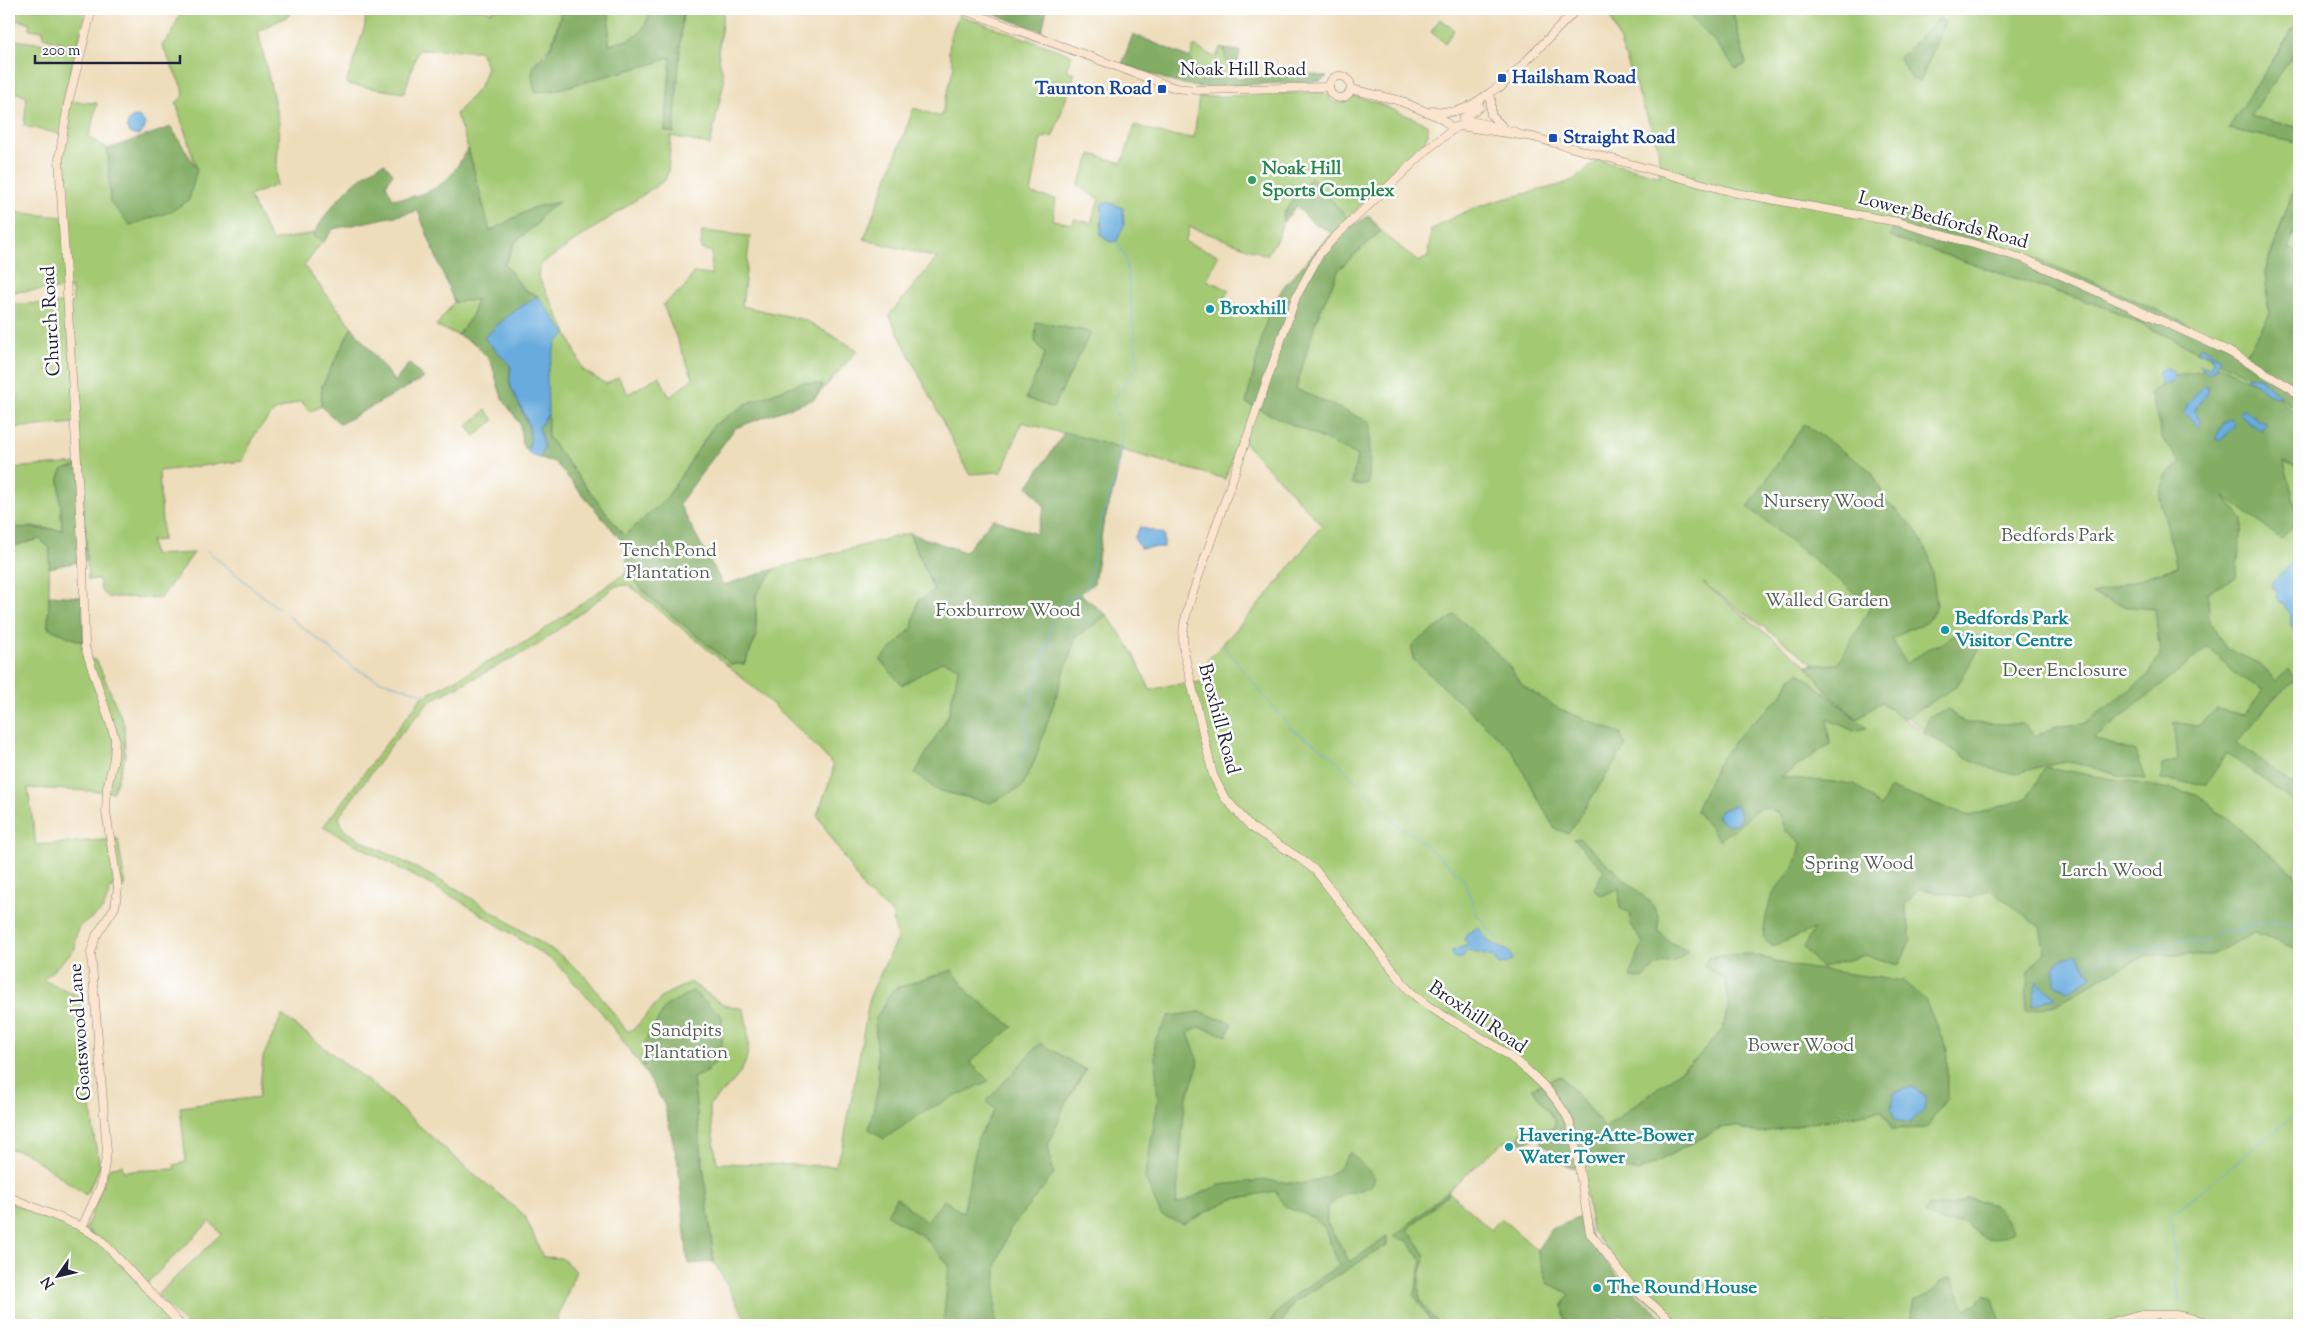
<svg xmlns="http://www.w3.org/2000/svg" width="2308" height="1334" font-family="'Sorts Mill Goudy',serif">
<style>
.green{fill:#a4c973;stroke:#637657;fill-rule:evenodd}
.forest{fill:#83ad65;stroke:#526850}
.water{fill:#68acde;stroke:#45678c}
.lines{fill:none;stroke-linecap:round;stroke-linejoin:round}
.stream{stroke:#68acde;stroke-width:1}
.secondary-casing{stroke:#88807b;stroke-width:9}
.secondary{stroke:#fbe5cf;stroke-width:8}
.transit-dot{fill:#1a4fb4;stroke:#fff;stroke-width:2}
.leisure-dot{fill:#2e9e5b;stroke:#fff;stroke-width:2}
.culture-dot{fill:#0f9aa8;stroke:#fff;stroke-width:2}
.labels{text-anchor:middle;dominant-baseline:central;stroke-width:5;stroke-linejoin:round;paint-order:stroke}
.street-label{font-size:19px;fill:#22223b;stroke:#fff}
.transit-label{font-size:19px;font-weight:bold;fill:#164399;stroke:#fff;text-anchor:start}
.leisure-label{font-size:19px;font-weight:bold;fill:#27864d;stroke:#fff;text-anchor:start}
.culture-label{font-size:19px;font-weight:bold;fill:#0d838f;stroke:#fff;text-anchor:start}
.park-label{font-size:19px;fill:#505c4f;stroke:#fff}
</style>
<rect width="100%" height="100%" fill="#fff"/>
<filter id="ink" filterUnits="userSpaceOnUse"><feTurbulence type="fractalNoise" baseFrequency=".02" numOctaves="2"/><feDisplacementMap in="SourceGraphic" scale="10" xChannelSelector="R" yChannelSelector="G"/><feConvolveMatrix kernelMatrix="1 2 1 2 8 2 1 2 1" color-interpolation-filters="sRGB"/></filter>
<filter id="wash" filterUnits="userSpaceOnUse"><feTurbulence type="fractalNoise" baseFrequency=".0096" numOctaves="4" result="noise"/><feDisplacementMap in="SourceGraphic" scale="20" xChannelSelector="R" yChannelSelector="G"/><feGaussianBlur stdDeviation="1.12" result="paint"/><feColorMatrix in="noise" values="0 0 0 0 0 0 0 0 0 0 0 0 0 0 0 0 0 1.4 0 .05"/><feComposite in="paint" operator="in"/></filter>
<g filter="url(#wash)">
<rect width="100%" height="100%" fill="#edb"/>
<g class="green">
<path d="M9,9H86L77,47L43,37L44,31L29,29L30,23L16,20L12,40L46,44L75,52L64,101L97,103L89,137L108,149L110,202L197,170L176,103L184,95L183,90L162,45L172,34L182,9H290V15L258,31L279,123L276,185L249,196L272,241L314,233L313,236L323,241L304,266L352,327L322,386L321,406L310,412L301,401L275,411L256,432L243,461L159,471L163,540L151,541L153,555L194,553L161,598L108,597L101,591L99,579L88,580L81,465L59,478L62,530L33,527L9,528V468L80,463L77,423L9,428V304L73,303L72,288L9,292V212L64,217L62,160L65,135L24,126L27,97L9,89Z"/>
<path d="M366,9H483L492,12L494,9H562L552,44L532,66L671,56L665,131L673,133L683,9H724L718,53L724,81L710,145L671,136L668,172L665,180L541,264L538,276L568,335L583,370L606,384L618,377L628,394L659,376L670,397L693,378L663,305L686,286L693,273L711,275L712,252L701,249L702,231L750,236L742,306L805,320L858,350L814,399L823,385L714,425L666,499L624,536L548,437L540,458L531,455L527,450L538,296L523,289L505,264L515,242L538,223L541,215L515,217L490,232L468,148L456,114L480,87L487,67L480,51L418,50L404,93L346,84L365,26Z"/>
<path d="M609,9H651C642,38 638,37 609,45Z"/>
<path d="M1608,9H1682L1717,44L1736,69L1746,64L1732,9H2298L2299,20L2228,129L2299,143V174L2265,271L2269,316L2245,356L2207,334L1990,270L2110,309L2258,380L2299,411V853L2295,875L2299,894L2255,933L2298,949L2295,1048L2299,1052V1325H2184L2137,1320L2122,1325H1680L1642,1295L1592,1231L1576,1134L1638,1172L1720,1128L1735,1126L1758,1133L1882,1110L1892,1129L1925,1127L1792,966L1751,954L1715,956L1711,972L1725,978L1729,1003L1723,1029L1697,1058L1605,1128L1561,1076L1532,1088L1555,1121L1554,1128L1548,1136L1503,1142L1448,1191L1491,1230L1501,1218L1537,1250L1548,1283L1571,1294L1563,1305L1565,1325H749L714,1262L693,1078L709,1071L645,1041L643,1068L602,1013L555,962L462,902L323,827L421,698L529,640L627,572L647,595L731,664H744L756,638V594L775,569L909,533L934,591L918,601L902,685L943,660L959,667L948,716L917,771L1076,637L1107,615L1133,652L1150,690L1171,685L1203,682L1208,660L1271,591L1322,525L1240,438L1225,479L1022,422L1002,472L969,474L889,315L937,258L864,239L914,108L941,117L954,66L949,53L950,37L959,15L1072,55L1066,70L1075,73L1053,136L1041,138L1031,194L1056,199L1053,220L1072,224L1075,219L1091,223L1099,199L1078,186L1091,154L1122,163L1135,125L1166,135L1194,138L1199,97L1319,92L1329,95L1331,101L1340,104L1352,96L1367,99L1427,124L1428,134L1422,146L1332,233L1311,221L1296,206L1282,223L1279,235L1267,255L1190,227L1185,242L1218,255L1207,280L1229,290L1222,302L1315,323L1339,269L1381,231L1418,262L1428,257L1431,230C1477,201 1513,198 1563,184L1575,179L1598,160L1660,176L1658,147ZM1703,583L1839,682L1879,698L1959,753L1904,719L1881,702L1858,719L1830,695L1806,665ZM629,585C698,643 773,697 833,765L832,775L817,815L866,892L892,913L897,938L870,996L843,1146L835,1166L717,1163L709,1105C748,1070 754,1061 744,1009L724,1005L690,982L663,996L634,1029L627,1031L585,976L563,957L457,889L357,838L343,829L339,817L393,743L430,701L536,646L616,586Z"/>
<path d="M1440,19L1454,30L1445,43L1431,32Z"/>
<path d="M1194,46L1216,58L1220,48L1224,49L1227,65L1232,69L1226,76L1211,74L1198,77L1190,58Z"/>
<path d="M2299,47V128L2250,116Z"/>
<path d="M2299,220V250L2287,249Z"/>
<path d="M476,300L472,316L458,335L436,326L454,302Z"/>
<path d="M486,410L494,420L475,436L467,426Z"/>
<path d="M40,539L50,548L48,628L84,643V657L97,661L124,724L125,757L113,792L28,788L36,845L118,839L125,886L110,888C108,894 106,905 102,910C83,928 76,917 75,949L43,980L81,997L94,1137L100,1167L86,1195L25,1152L9,1149V547Z"/>
<path d="M282,1015L378,1089L461,1163L525,1216L543,1257L561,1258L576,1271L555,1325H186L157,1295L221,1234L210,1221L145,1285L86,1228L109,1168L122,1165L123,1171L175,1169L174,1165L186,1162L180,1107L259,1097L263,1057Z"/>
<path d="M9,1203L83,1228L101,1242L176,1325H9Z"/>
</g>
<g class="forest">
<path d="M562,9H609V45C637,38 642,37 651,9H683L674,133L665,131L671,57L659,62L552,91L535,92C526,58 540,67 552,44C557,34 559,20 562,9Z"/>
<path d="M991,9H1047L1042,31L988,12Z"/>
<path d="M1682,9H1732L1746,64L1736,69L1717,44Z"/>
<path d="M1940,17L1945,22L1920,82L1912,79L1899,58Z"/>
<path d="M2299,20V47L2250,116L2299,128V143L2228,129Z"/>
<path d="M1133,34L1190,58L1198,77L1211,74L1226,76L1232,69L1227,65L1224,49L1240,51L1235,78L1311,74L1327,77L1321,81L1199,87L1174,82L1122,64Z"/>
<path d="M171,127L197,169L189,200L170,212L130,225L110,202L108,149Z"/>
<path d="M468,148L490,231L534,207L559,202L541,215L538,223L515,242L505,264L523,289L538,296L510,314V385L529,427L531,440L527,450L522,444L520,424L502,398L491,362L477,345L458,335L472,316L476,300L454,302L418,211L333,229L324,242L313,236C328,207 355,177 384,163L393,173L386,185L393,198C410,200 436,191 448,178C456,171 462,157 468,148Z"/>
<path d="M2299,174V220L2288,249L2299,250V411L2258,380L2110,309L1890,237L1900,210C2018,251 2137,294 2245,355L2269,316L2265,271Z"/>
<path d="M1311,177L1354,225L1369,215L1381,231L1339,269L1315,323L1296,389L1370,422L1369,485L1352,484L1357,455L1246,403L1268,313L1284,286L1332,233L1311,221L1296,206L1282,223L1284,212Z"/>
<path d="M1036,322L1091,332L1053,408L1026,398L1045,354L1035,341Z"/>
<path d="M352,327L395,382L409,363L424,378L340,424L321,406L322,386Z"/>
<path d="M2220,366L2271,391L2299,417V467L2284,462L2299,520L2281,539L2224,496L2243,520L2236,577L2208,592L2209,621L2226,648L2260,664L2276,681L2289,669L2296,680L2275,697L2237,743L2299,789V806L2227,753L2206,784L2161,780L2162,765L2178,760L2174,722L2197,726L2217,709L2244,715L2264,690L2238,676L2208,647L2094,739L2136,752L2146,779C2118,779 2094,765 2067,762C2050,761 2024,774 2011,773C1983,771 1948,746 1924,733L1929,716L1948,710L1965,723L2023,724L2036,736L2056,726L2084,724L2147,677L2160,655L2155,609L2127,607L2092,594L2177,567L2159,494L2167,475L2181,462L2163,440L2150,392L2178,375Z"/>
<path d="M803,382L823,385L814,399L735,428L679,504L723,585L775,569L756,594V638L744,664H731L647,595L627,572V547L555,462L540,458L544,448L539,427L548,414V437L624,536L666,499L714,425L748,403Z"/>
<path d="M1804,424L1871,471L1886,500L1916,530L1930,559L1937,605L1931,617L1921,626L1909,629L1892,639L1906,664L1930,648L1940,645L1953,636L1958,637L1959,630L1985,639L1957,686L1904,719L1881,702L1857,719L1830,695L1806,665L1838,664L1871,606L1748,507Z"/>
<path d="M1065,432L1122,449L1115,484L1103,525L1094,583L1080,594L1107,615L1076,637L1035,760L1022,787L990,803L936,790L915,773L948,716L959,667L943,661L902,685L880,660L912,628L918,601L934,590L909,533L965,552L993,519L1036,534L1045,507L1028,486Z"/>
<path d="M81,465L87,560L49,568L50,548L40,539L9,547V528L12,527L62,530L59,478L63,469Z"/>
<path d="M49,595L82,597L84,643L48,628Z"/>
<path d="M1455,615L1505,661L1523,686L1559,709L1620,733L1626,745L1568,834L1554,828L1511,749L1413,659L1412,645Z"/>
<path d="M1799,672L1867,728L1854,731L1827,719L1830,744L1781,777L1855,784L1881,807L1890,788L1970,816L2027,798L2045,767L2197,794L2295,874L2299,883V1052L2295,1048L2298,949L2254,933L2211,955H2148L2106,975L2055,1005L2025,1012L2028,971L2045,952L2040,927L1990,889L1971,898L1919,889L1905,904L1911,939L1899,965L1865,955L1821,968L1803,947L1814,929L1773,946L1763,937C1765,923 1767,903 1775,891C1790,869 1796,873 1801,842L1786,831L1779,813C1755,804 1759,808 1742,823C1735,830 1728,832 1720,840L1696,810L1718,763L1740,734L1780,697L1792,677Z"/>
<path d="M1579,838L1652,904L1659,917L1658,930L1668,941L1687,951C1676,966 1669,959 1658,965C1653,967 1647,976 1643,979L1630,977L1631,971L1643,943L1630,923L1631,914L1620,908L1619,888L1602,896L1594,889L1604,870L1573,839Z"/>
<path d="M1741,954H1751L1792,966L1903,981L1925,1000L1947,1049V1098L1926,1128L1892,1129L1882,1110L1758,1133L1735,1126L1720,1128L1638,1172L1586,1161L1575,1169L1553,1159L1550,1149L1541,1143L1540,1136L1522,1144L1519,1136L1523,1131L1554,1128L1555,1121L1532,1088L1561,1076L1605,1128L1697,1058L1723,1029L1729,1003L1725,978L1704,966L1707,958Z"/>
<path d="M952,970L970,994L1013,1027L970,1062L989,1081L926,1110L884,1139L869,1129L879,1083L875,1020L893,989Z"/>
<path d="M692,991L722,1016C722,1050 727,1061 693,1078L714,1262L688,1264L678,1163L664,1104L643,1068L645,1041L666,1006Z"/>
<path d="M1200,1012L1232,1023L1227,1036L1200,1027L1188,1033L1199,1063L1185,1103L1176,1205L1219,1185L1267,1180L1299,1184L1328,1177L1341,1166L1350,1152L1375,1177L1370,1187L1356,1192L1345,1193L1327,1207V1223L1350,1262L1387,1237V1245L1294,1302L1280,1325H1269C1284,1297 1314,1283 1339,1265L1324,1227L1312,1217L1285,1207L1275,1191L1230,1200L1184,1224L1161,1215L1145,1178L1158,1100L1154,1041L1169,1016Z"/>
<path d="M1040,1043L1086,1070L1064,1106L1048,1146L1054,1174L1010,1229L996,1266L995,1325H943L949,1265L924,1237L887,1215L896,1197L926,1222L944,1200L963,1213L978,1138L995,1109L986,1102Z"/>
<path d="M1448,1191L1449,1193L1407,1230C1439,1265 1417,1258 1419,1293C1420,1305 1433,1317 1440,1325H1433L1414,1294L1422,1261L1408,1241L1394,1237Z"/>
<path d="M1968,1198C1996,1205 2000,1206 2013,1231C1990,1246 1981,1237 1963,1221L1943,1223L1924,1213L1929,1205C1941,1208 1958,1205 1968,1198Z"/>
<path d="M1585,1215C1593,1263 1638,1296 1672,1325H1642L1622,1316L1611,1319L1607,1325H1565L1563,1305L1570,1294L1548,1283L1537,1250L1551,1229Z"/>
<path d="M1951,1278L1966,1310L1979,1303L1980,1298L1985,1294L1993,1299L2002,1325H1915L1911,1313L1914,1300C1925,1297 1935,1293 1940,1282Z"/>
</g>
<g class="water">
<circle cx="136" cy="126" r="9"/>
<path d="M1108,202L1123,208L1124,225L1117,241L1110,242L1101,236L1102,203Z"/>
<path d="M538,296L566,334L556,343L547,374L548,414L539,427L544,448L540,458L531,455L527,450C539,429 517,406 511,386C509,380 511,372 511,366L484,338L510,314Z"/>
<path d="M2203,347L2221,358L2214,371L2208,373L2197,364L2210,368L2214,361L2211,355L2199,352L2198,348Z"/>
<circle cx="2166" cy="376" r="8"/>
<path d="M2249,376L2262,379L2281,397L2272,396L2246,377Z"/>
<path d="M2204,385L2209,387C2205,400 2200,401 2194,411L2201,422L2199,427L2184,412L2189,402Z"/>
<path d="M2245,409L2259,421L2267,423L2261,430L2247,422L2239,412Z"/>
<path d="M2230,418L2235,425L2221,441L2215,439L2224,422Z"/>
<path d="M1140,527L1164,534V547L1140,548L1134,538Z"/>
<path d="M2299,557V640L2291,625V614L2277,598V589L2272,588V582Z"/>
<path d="M1736,805L1741,815L1738,823L1727,825L1718,818L1719,811Z"/>
<path d="M1478,927L1490,943L1508,951L1513,959L1506,964L1499,965L1493,957L1466,950L1463,958H1453L1451,951L1469,945L1464,940L1467,934Z"/>
<path d="M2077,954L2092,977L2068,991L2055,984V967L2063,958Z"/>
<path d="M2037,981L2055,997L2032,1006Z"/>
<path d="M1912,1087L1926,1096L1924,1110L1910,1123L1895,1120L1891,1108L1894,1092Z"/>
</g>
<g class="lines">
<g class="stream">
<path d="M207,551L279,609"/>
<path d="M287,615L354,668L378,680L424,694"/>
<path d="M1222,644L1290,728L1329,753L1397,825L1416,837L1463,878L1477,915L1501,943"/>
<path d="M1021,763L1027,745L1028,732L1025,719L1032,699L1055,612L1067,599L1080,594L1088,587L1098,532L1116,476L1122,433L1113,400L1138,367L1126,259L1117,241"/>
<path d="M2085,966L2103,960L2112,952L2121,956L2136,948L2147,951C2162,943 2187,938 2203,943L2220,930C2237,935 2240,929 2255,924C2267,920 2287,924 2299,926"/>
<path d="M2179,1302L2171,1215L2299,1111"/>
</g>
</g>
</g>
<g filter="url(#ink)">
<g class="lines">
<g class="secondary-casing">
<g id="secondary">
<path d="M961,9L1175,88L1197,90L1329,87"/>
<circle cx="1340" cy="87" r="11"/>
<path d="M1501,87L1577,9"/>
<path d="M1351,89L1405,102"/>
<path d="M1491,98V115L1502,126"/>
<path d="M1400,101L1441,118L1452,128L1460,126L1533,137L1736,193L1898,222L2025,259L2228,351L2291,388L2299,396"/>
<path d="M1433,110C1462,119 1480,98 1503,84"/>
<path d="M1463,118L1480,107"/>
<path d="M1463,119L1516,132"/>
<path d="M1455,128L1429,148L1334,238L1320,253L1296,297L1191,598C1185,617 1181,632 1184,652L1213,775L1224,797L1251,827L1298,857L1316,871L1407,988C1428,1010 1455,1021 1480,1037C1513,1056 1563,1094 1573,1132L1590,1233L1632,1287L1676,1325"/>
<path d="M9,1197L82,1227L100,1239L181,1325"/>
<path d="M82,1227L101,1186L107,1151L91,952L96,936L115,907L118,888L106,812L107,788L114,758L115,738L85,647L83,562L59,159L68,103L92,9"/>
<path d="M2103,1325L2137,1315H2176L2220,1325"/>
</g>
</g>
<use href="#secondary" class="secondary"/>
</g>
</g>
<g class="transit-dot">
<rect x="1497" y="73" width="10" height="10" rx="2.5"/>
<rect x="1157" y="84" width="10" height="10" rx="2.5"/>
<rect x="1548" y="133" width="10" height="10" rx="2.5"/>
</g>
<circle class="leisure-dot" cx="1252" cy="180" r="5"/>
<g class="culture-dot">
<circle cx="1210" cy="309" r="5"/>
<circle cx="1945" cy="630" r="5"/>
<circle cx="1509" cy="1147" r="5"/>
<circle cx="1597" cy="1288" r="5"/>
</g>
<g class="labels">
<g class="street-label">
<text x="1243" y="70">Noak Hill Road</text>
<text transform="translate(1943 221) rotate(15)">Lower Bedfords Road</text>
<text transform="translate(52 321) rotate(-93)">Church Road</text>
<text transform="translate(1218 719) rotate(75)">Broxhill Road</text>
<text transform="translate(1477 1018) rotate(34)">Broxhill Road</text>
<text transform="translate(81 1032) rotate(-94)">Goatswood Lane</text>
</g>
<g class="transit-label">
<text x="1512" y="78">Hailsham Road</text>
<text x="1152" y="89" text-anchor="end">Taunton Road</text>
<text x="1563" y="138">Straight Road</text>
</g>
<g class="leisure-label">
<text x="1262" y="169">Noak Hill<tspan x="1262" dy="22">Sports Complex</tspan></text>
</g>
<g class="culture-label">
<text x="1220" y="309">Broxhill</text>
<text x="1955" y="619">Bedfords Park<tspan x="1955" dy="22">Visitor Centre</tspan></text>
<text x="1519" y="1136">Havering-Atte-Bower<tspan x="1519" dy="22">Water Tower</tspan></text>
<text x="1607" y="1288">The Round House</text>
</g>
<g class="park-label">
<text x="1824" y="502">Nursery Wood</text>
<text x="2058" y="536">Bedfords Park</text>
<text x="668" y="551">Tench Pond<tspan x="668" dy="22">Plantation</tspan></text>
<text x="1827" y="601">Walled Garden</text>
<text x="1008" y="611">Foxburrow Wood</text>
<text x="2065" y="671">Deer Enclosure</text>
<text x="1859" y="864">Spring Wood</text>
<text x="2112" y="871">Larch Wood</text>
<text x="686" y="1031">Sandpits<tspan x="686" dy="22">Plantation</tspan></text>
<text x="1801" y="1046">Bower Wood</text>
</g>
</g>
<rect width="2308" height="1334" fill="none" stroke="#fff" stroke-width="30"/>
<g transform="translate(58 1276) rotate(236)" stroke="#ffffff" stroke-width="4" paint-order="stroke">
<path d="M0-4L9 19L0 12L-9 19Z" fill="#22223b"/>
<text y="-8" font-size="14" font-weight="bold" text-anchor="middle" fill="#22223b">N</text>
</g>
<path d="M35 55v8h145v-8" fill="none" stroke="#22223b" stroke-width="2.5"/>
<text x="42" y="55" font-size="15" fill="#22223b" stroke="#ffffff" stroke-width="4" paint-order="stroke">200 m</text>
</svg>
